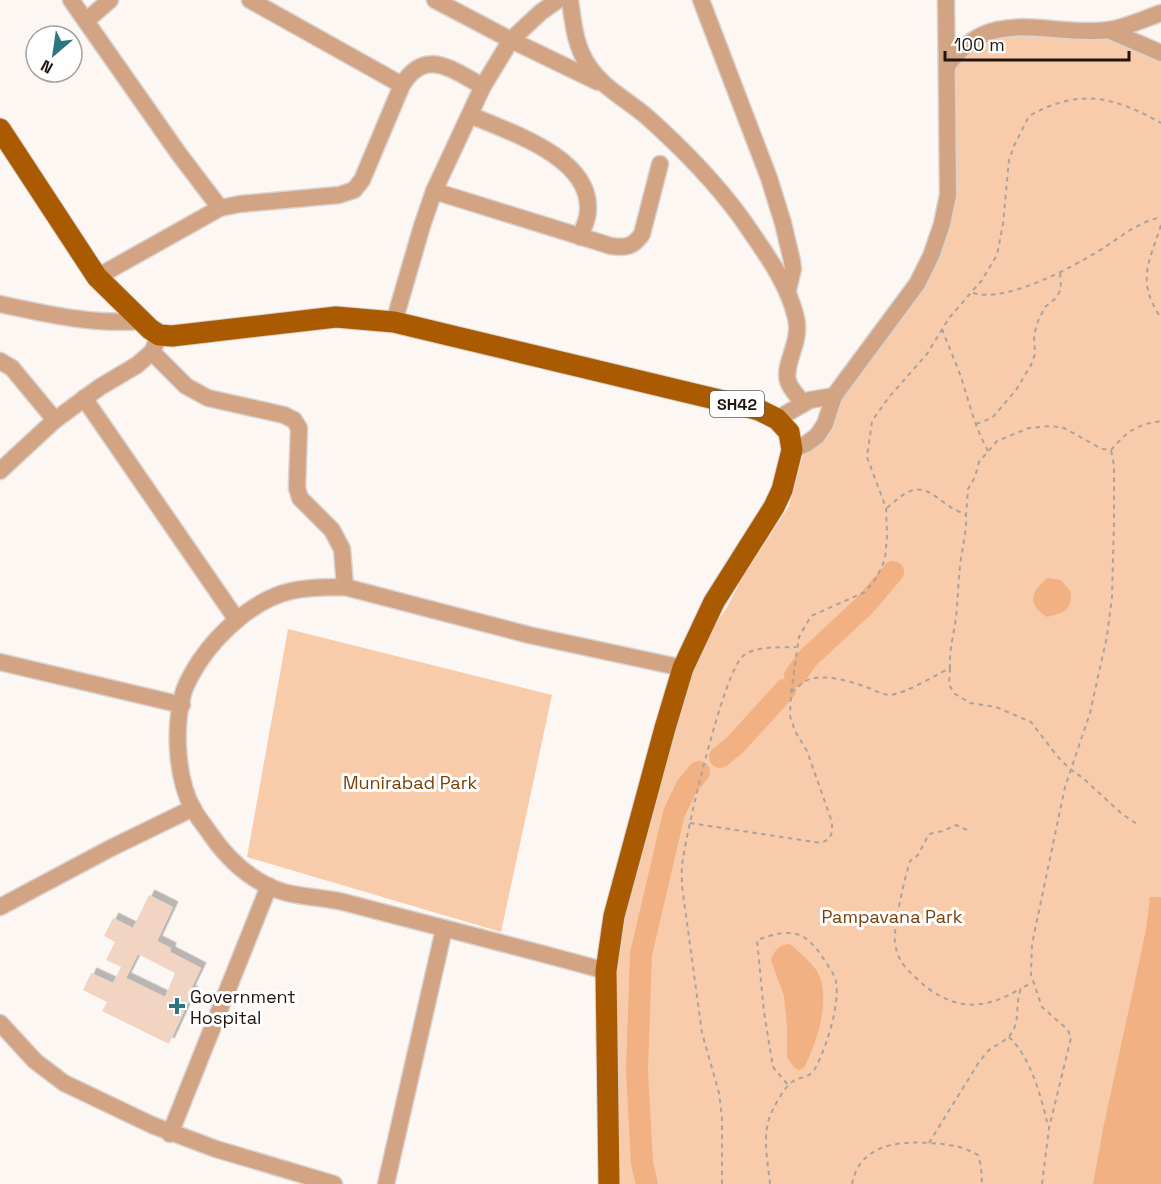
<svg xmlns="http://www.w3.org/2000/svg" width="1161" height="1184" font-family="'Space Grotesk',sans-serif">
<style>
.green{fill:#f8cbaa}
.water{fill:#f1b182}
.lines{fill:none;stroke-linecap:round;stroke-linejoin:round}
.river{stroke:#f1b182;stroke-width:22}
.building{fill:#f1d5c2;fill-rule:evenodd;filter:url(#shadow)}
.minor-casing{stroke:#dad3cf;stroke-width:19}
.major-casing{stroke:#dad3cf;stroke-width:23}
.path{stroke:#aaa29d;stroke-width:2;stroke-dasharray:4.5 4.5;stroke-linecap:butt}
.minor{stroke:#d2a483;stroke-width:16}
.major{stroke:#aa5a00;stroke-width:21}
.poi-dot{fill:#2d757f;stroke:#fff;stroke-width:2}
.labels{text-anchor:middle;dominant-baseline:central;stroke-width:6;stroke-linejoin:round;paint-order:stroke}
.shield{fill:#fff;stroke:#635c57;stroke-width:1.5}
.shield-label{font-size:16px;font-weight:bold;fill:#20160f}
.park-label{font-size:18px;fill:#7a4007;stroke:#fff}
.poi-label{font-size:18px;fill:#20160f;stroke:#fff;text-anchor:start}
</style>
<defs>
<filter id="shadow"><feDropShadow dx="5.5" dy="-5.5" stdDeviation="0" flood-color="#0004"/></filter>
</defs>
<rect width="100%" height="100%" fill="#fdf7f3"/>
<g class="green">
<path d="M1071,30L1138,48L1161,62V1184H609L606,971L683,668L726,609L743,577L789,506L806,444L900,309L942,224L947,66L991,31Z"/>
<path d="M288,629L552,695L501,932L247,857Z"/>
</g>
<g class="water">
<path d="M1047,578L1061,580L1071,592C1071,611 1064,613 1047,617C1027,604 1030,593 1047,578Z"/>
<path d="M1150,897H1161V1184H1093L1103,1129L1146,930Z"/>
<path d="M790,944C799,952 810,961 817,971C832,998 817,1042 804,1068L799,1070L795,1068L787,1058V1026L784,996L771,960C775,950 778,945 790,944Z"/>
</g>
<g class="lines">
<g class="river">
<path d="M795,676L808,658L865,605L893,572"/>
<path d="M720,757L735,745L785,690"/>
<path d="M647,1184L642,1163L637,1071L641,954L674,813L687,786L699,772"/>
</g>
</g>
<path class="building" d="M149,895L173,907L157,941L171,948L170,952L201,968L190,991L193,992L169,1044L102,1011L107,1002L83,990L91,973L113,983L121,967L106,960L115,942L104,936L113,918L133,928ZM138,954L175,973L165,997L126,978Z"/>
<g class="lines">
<g class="minor-casing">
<g id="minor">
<path d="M71,0L179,154L220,208"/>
<path d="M250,0L402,85"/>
<path d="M435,0L511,40L598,82"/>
<path d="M570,0C573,22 575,46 588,65C603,88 626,99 646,116C682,148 713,179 742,219C763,250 788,282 796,318C802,342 783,363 788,381C790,389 798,396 803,403"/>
<path d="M701,0L769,178L783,223L792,261L793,269L788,290"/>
<path d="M86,21L110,0"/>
<path d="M1108,30L1161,53"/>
<path d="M947,66C989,8 1037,33 1095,31C1118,31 1139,21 1161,13"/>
<path d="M470,115C509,132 591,157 588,210C588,220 583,228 580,237"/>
<path d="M434,191L611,246C626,248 633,247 642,234L660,164"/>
<path d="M97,277L220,208L240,204L339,195L354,190L362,180L402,85C426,46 453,71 483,86"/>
<path d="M0,304C47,314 93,325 141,321"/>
<path d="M394,322L422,226L434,191L483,86L511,40L541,12L558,0"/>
<path d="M152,352L186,386L208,398L284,415L294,420L299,428L297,488L300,498L332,530L342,549L345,587"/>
<path d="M0,361L12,368L55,420"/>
<path d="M84,398L237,620"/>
<path d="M777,419L810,400L834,396"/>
<path d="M792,450L806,444L817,436L825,424L834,396L917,284L931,256L942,224L948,195L946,0"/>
<path d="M0,471L55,420L100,387L137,365L152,352L156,343"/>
<path d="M0,662L182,705"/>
<path d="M0,907L109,849L193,808"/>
<path d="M606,971C520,947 434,926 347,903C322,896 291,898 268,886C245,875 225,855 211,835C205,826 198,818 193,809C176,778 174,727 183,694C186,682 193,672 199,662C219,632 255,599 291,591C308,587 327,587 345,587L529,635L683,668"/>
<path d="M0,1023L35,1061L64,1083L152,1125L216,1149L334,1184"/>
<path d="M170,1134L269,886"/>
<path d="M386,1184L444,929"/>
</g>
</g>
<g class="major-casing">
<path id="major" d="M0,129L97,277L150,329L159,335L172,336L336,317L394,322L740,405L759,410L777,419L789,432L792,450L782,490L774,507L714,602L683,668L665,728L614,916L606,971L609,1184"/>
</g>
<g class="path">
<path d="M1161,225C1149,263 1136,281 1161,318"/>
<path d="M973,293C1005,303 1069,269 1097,252C1120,238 1134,224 1161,217"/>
<path d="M942,329C948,345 955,361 961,377C969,402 975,428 988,451"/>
<path d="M976,424L992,418L1016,390L1031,365L1035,354L1034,335L1038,321L1045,307L1056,298L1061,289L1060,271"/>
<path d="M887,508C893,503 899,497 906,493C924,483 935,497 949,506C954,510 961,512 966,515L968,489L975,477L979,462L997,441L1029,428L1051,426L1064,428L1102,449L1111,450C1128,431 1135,425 1161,421"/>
<path d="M950,668L949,685L955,694L970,703L996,707L1031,722L1057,756L1070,769L1083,778L1122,814L1137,824"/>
<path d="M791,692C797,688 804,681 810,679C828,674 852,682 869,688C876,691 883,695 891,695C906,693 936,675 950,668C949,649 954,635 956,617C958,600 958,583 960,566C962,548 967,532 966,515"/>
<path d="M690,823L821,843L829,839L832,832V822L807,751L795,731L790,716L791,693L799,637L811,616L865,592L877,577L885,559L887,536L886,508L867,457L872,421L889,397L927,354L949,318L982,280L997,255L1003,224L1009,160L1014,146L1029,116C1079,88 1113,96 1161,123"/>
<path d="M967,830L956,825L943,831L929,834L918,855L910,861C905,877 893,927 895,943C897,959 905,968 916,978C950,1010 982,1013 1021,988"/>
<path d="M1009,1037C1031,1058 1041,1096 1048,1126"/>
<path d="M929,1143L979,1062C982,1059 985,1054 988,1051C998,1043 1011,1040 1015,1026C1019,1013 1016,1000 1021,988L1032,983"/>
<path d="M722,1184V1117L719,1093L702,1033L682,886C682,877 681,868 683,859C687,828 724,671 743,656C757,645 779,648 796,647"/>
<path d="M770,1184C768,1162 762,1138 770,1116C773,1108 785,1086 792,1082C802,1075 810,1080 817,1065C827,1044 840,1005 836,981C834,974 829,967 825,961C805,929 791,928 757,940L764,1012L773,1067L788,1085"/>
<path d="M852,1184C860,1145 896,1141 929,1143C948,1144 962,1146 978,1155L981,1166L982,1184"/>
<path d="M1042,1184L1049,1128L1071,1038L1068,1030L1042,1007L1031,975L1032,944L1065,787L1090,713L1107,636L1112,597L1114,522V465L1111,450"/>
</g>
<use href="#minor" class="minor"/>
<use href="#major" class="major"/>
</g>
<path class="poi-dot" d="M174 997h6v6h6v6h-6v6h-6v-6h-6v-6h6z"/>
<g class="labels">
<rect class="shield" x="710" y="391" width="54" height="26" rx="4.5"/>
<g class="shield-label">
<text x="737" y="404">SH42</text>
</g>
<g class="park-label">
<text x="410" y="782">Munirabad Park</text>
<text x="892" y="916">Pampavana Park</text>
</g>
<g class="poi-label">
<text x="190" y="996">Government<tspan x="190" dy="21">Hospital</tspan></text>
</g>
</g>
<g transform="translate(54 54) rotate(209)"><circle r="28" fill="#ffffff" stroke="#a6a29f" stroke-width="1.5"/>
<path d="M0-4.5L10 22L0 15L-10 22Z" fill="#2d757f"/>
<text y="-9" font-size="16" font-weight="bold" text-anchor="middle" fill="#20160f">N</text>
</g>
<path d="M945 51v9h184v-9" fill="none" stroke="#20160f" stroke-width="3"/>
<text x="954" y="51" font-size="18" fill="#20160f" stroke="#ffffff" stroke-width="4.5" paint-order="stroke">100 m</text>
</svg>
